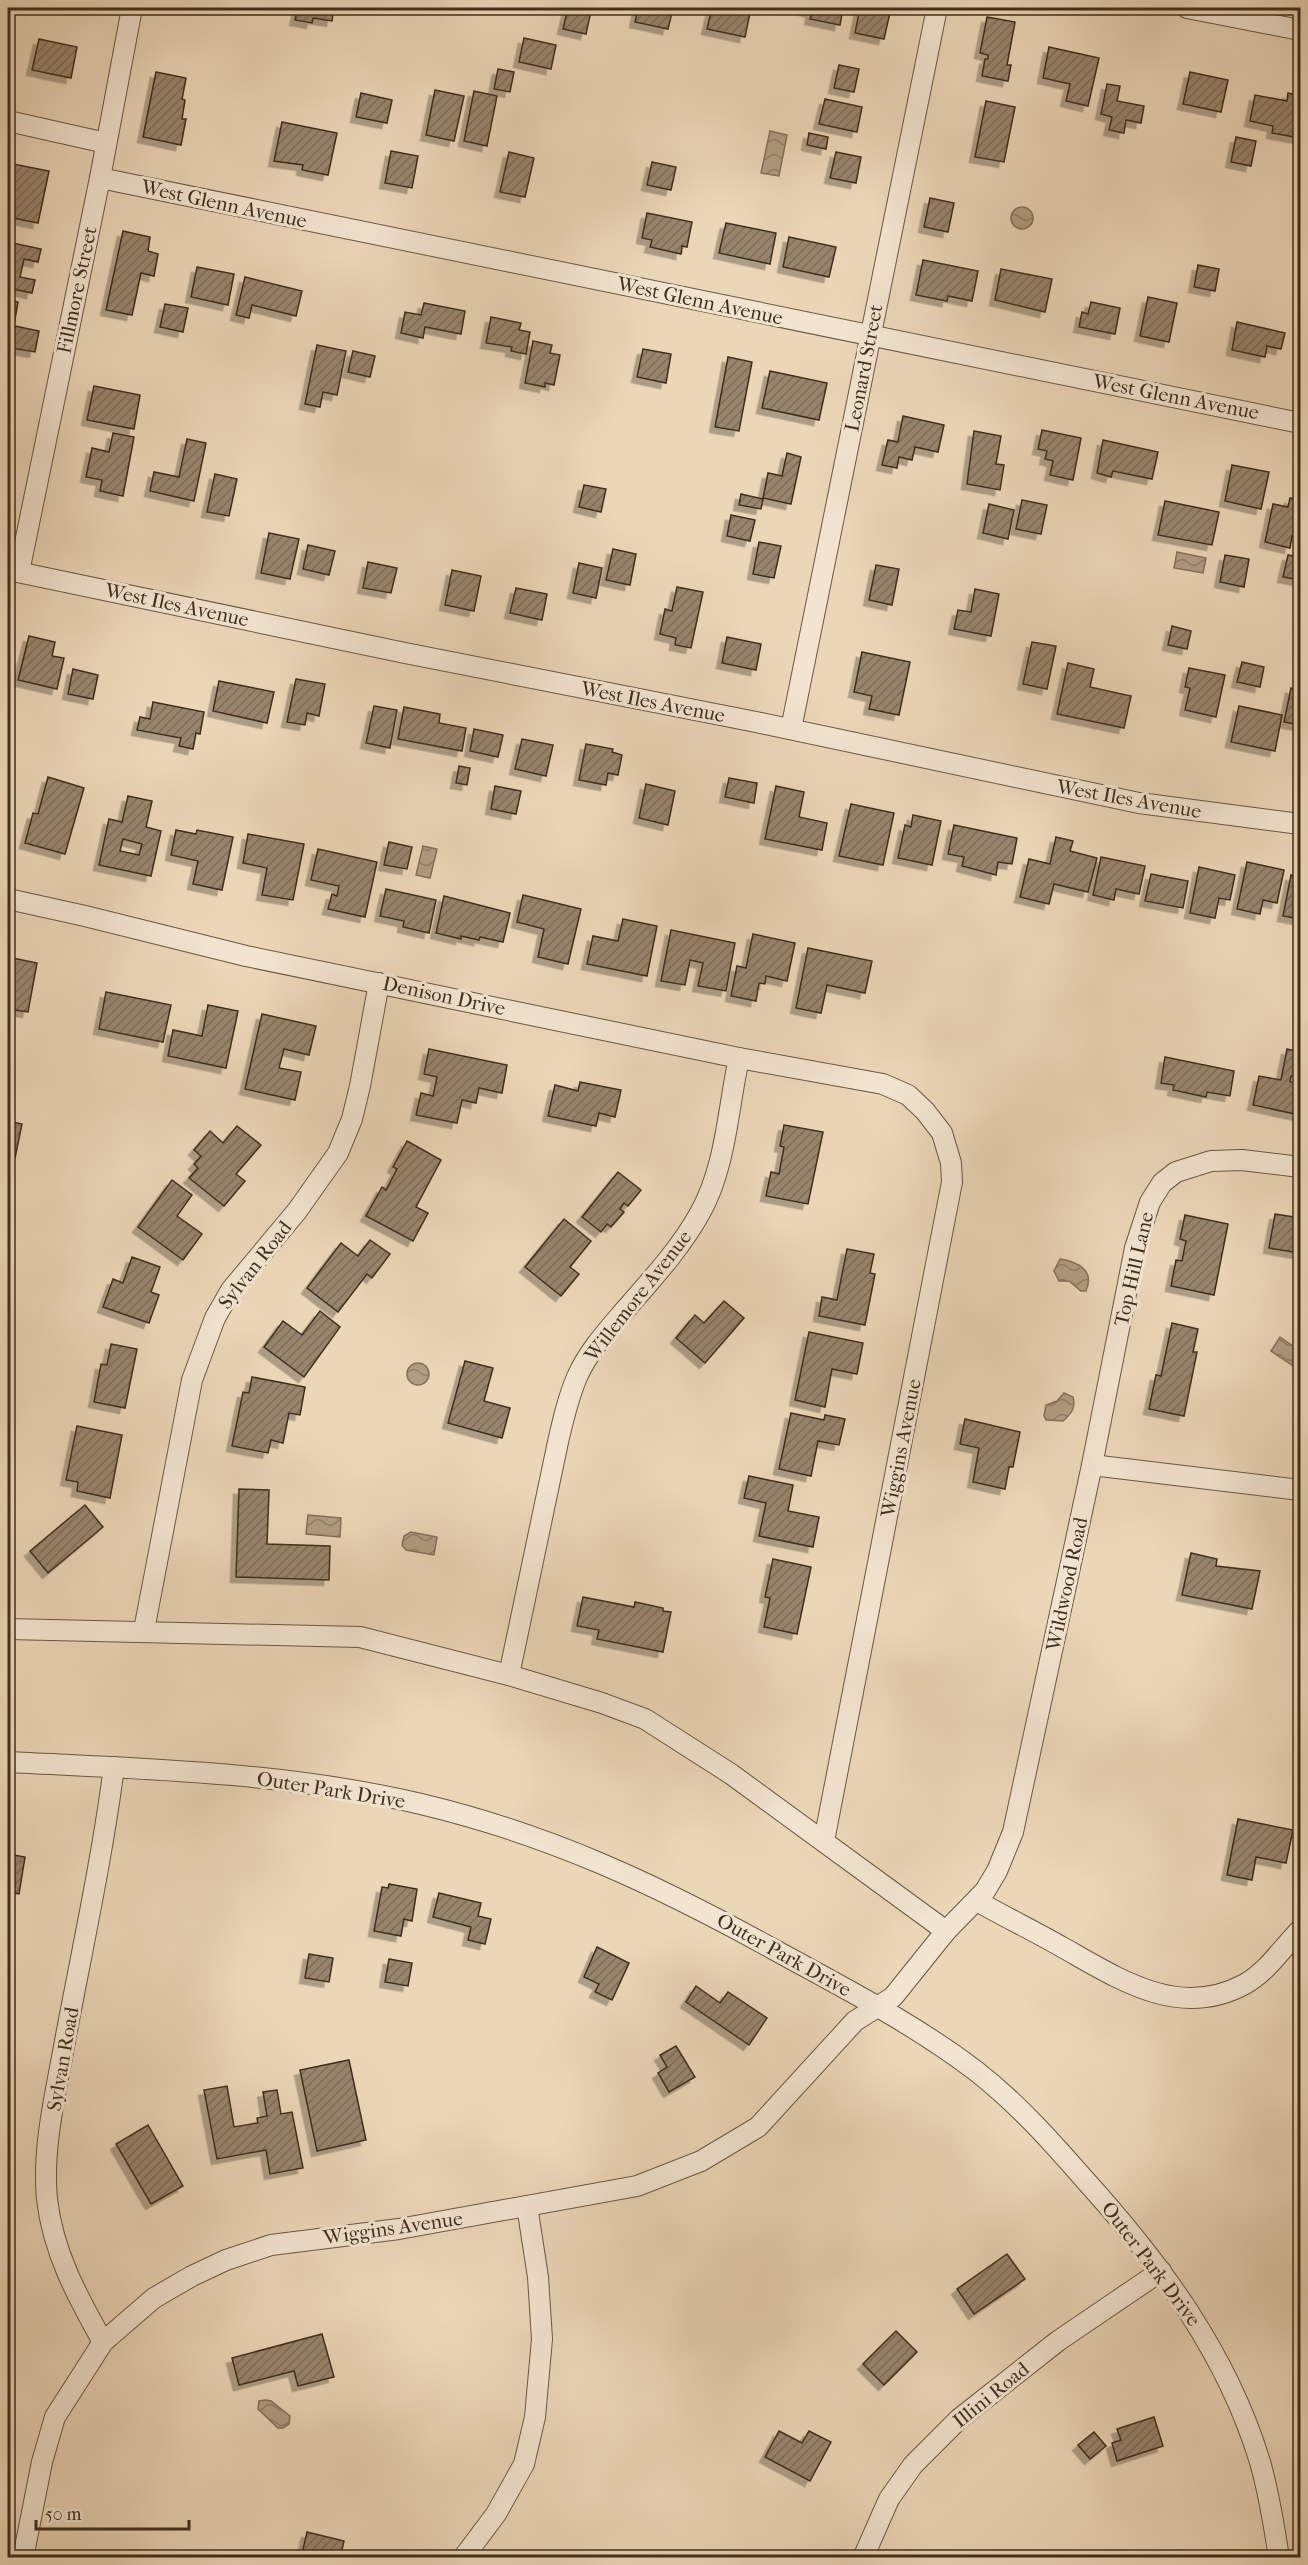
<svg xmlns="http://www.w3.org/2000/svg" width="1308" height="2565" font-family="'IM FELL French Canon',serif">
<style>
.water{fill:url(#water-waves);stroke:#837159;stroke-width:1.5}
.building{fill:url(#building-hatch);stroke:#3f2e1c;stroke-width:1.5;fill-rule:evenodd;filter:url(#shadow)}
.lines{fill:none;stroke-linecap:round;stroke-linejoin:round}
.minor-casing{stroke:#6a5843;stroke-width:22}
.minor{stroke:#f2e4d0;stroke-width:20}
.labels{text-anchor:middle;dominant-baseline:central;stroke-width:6;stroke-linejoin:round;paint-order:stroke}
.street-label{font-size:20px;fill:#3f2e1c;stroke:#f2e4d0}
</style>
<defs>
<pattern id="water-waves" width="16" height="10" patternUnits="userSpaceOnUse" patternTransform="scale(1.5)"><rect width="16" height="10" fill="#b19d82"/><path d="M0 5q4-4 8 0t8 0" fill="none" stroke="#91806a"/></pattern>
<pattern id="building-hatch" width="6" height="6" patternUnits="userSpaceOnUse" patternTransform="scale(1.5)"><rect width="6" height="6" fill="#98856d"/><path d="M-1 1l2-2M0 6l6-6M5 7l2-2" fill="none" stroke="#7d6d59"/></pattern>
<filter id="shadow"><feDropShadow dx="-5.5" dy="5.5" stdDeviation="0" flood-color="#0004"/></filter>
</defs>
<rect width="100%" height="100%" fill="#ebd6b7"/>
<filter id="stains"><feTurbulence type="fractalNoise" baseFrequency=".00333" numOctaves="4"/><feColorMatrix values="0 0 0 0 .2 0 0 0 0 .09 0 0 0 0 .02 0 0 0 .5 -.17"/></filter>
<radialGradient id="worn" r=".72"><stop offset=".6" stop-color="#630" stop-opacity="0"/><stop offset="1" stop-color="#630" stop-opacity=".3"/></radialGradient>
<g class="water">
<path d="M770,131L787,135L779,176L761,173Z"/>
<circle cx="1022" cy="218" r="11"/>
<path d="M1177,552L1206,558L1203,573L1174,568Z"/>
<path d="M423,846L437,849L430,878L416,875Z"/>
<path d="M1060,1259C1078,1262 1095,1270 1086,1291H1081L1069,1281H1059L1054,1271Z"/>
<path d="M1280,1337L1300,1351L1299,1370L1271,1351Z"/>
<circle cx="418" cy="1374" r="11"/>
<path d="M1064,1393L1073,1397C1076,1408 1071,1414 1063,1421L1046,1420L1044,1416L1046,1405L1057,1401Z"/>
<path d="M308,1515L341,1518L340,1537L306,1534Z"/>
<path d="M411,1532L437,1537L434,1555L406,1550L402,1545L404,1536Z"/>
<path d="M266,2400L271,2401L290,2416L289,2424L283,2428H278L258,2409L259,2401Z"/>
</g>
<g class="building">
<path d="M298,8H334L332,21L313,18L312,23L295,20Z"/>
<path d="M568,8L591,11L586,34L563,29Z"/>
<path d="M638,8H673L668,29L635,22Z"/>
<path d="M712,8H751L745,37L707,29Z"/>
<path d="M799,8H843L840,25L810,19L812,12Z"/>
<path d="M860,8H891L884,39L855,33Z"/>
<path d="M987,17L1015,22L1007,65H1011L1008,81L982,76L985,59H988V55L980,53Z"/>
<path d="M524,38L556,45L551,69L519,62Z"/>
<path d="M39,39L77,47L71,78L32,70Z"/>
<path d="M1049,47L1099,58L1088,106L1066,101L1070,84L1043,78Z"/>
<path d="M839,65L859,69L854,92L834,88Z"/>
<path d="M498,69L514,72L510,92L494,89Z"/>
<path d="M156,72L186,78L182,99L185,100L182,119H186L181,145L143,137Z"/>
<path d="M1190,72L1228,80L1221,112L1183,104Z"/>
<path d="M1107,84L1120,86L1117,101L1144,106L1141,123L1126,120L1124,133L1109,130L1112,117L1101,114Z"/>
<path d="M435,90L464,96L454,141L426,135Z"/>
<path d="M474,91L497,96L487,146L464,141Z"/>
<path d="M361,93L392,100L387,123L356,117Z"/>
<path d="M1288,93L1300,96V138L1272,133L1273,126L1250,121L1255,95L1287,101Z"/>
<path d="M825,99L862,107L857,132L819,124Z"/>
<path d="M986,101L1015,107L1004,162L975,157Z"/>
<path d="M282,122L337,133L328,175L302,170L303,165L274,161Z"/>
<path d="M809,133L828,137L826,149L807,145Z"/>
<path d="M1236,137L1256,141L1251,166L1231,162Z"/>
<path d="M391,151L418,156L412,188L385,183Z"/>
<path d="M509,152L534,158L525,197L500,192Z"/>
<path d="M836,152L861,157L856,183L830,178Z"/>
<path d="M652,162L676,167L671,190L647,185Z"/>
<path d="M8,163L49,171L38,223L8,217Z"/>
<path d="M930,198L954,203L948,232L924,227Z"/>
<path d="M647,213L692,222L687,247L682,246L681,254L650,247L652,240L642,238Z"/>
<path d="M726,223L776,233L770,264L719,253Z"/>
<path d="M123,231L150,237L148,251L158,254L154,276L141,273L132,315L106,310Z"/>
<path d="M789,237L836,247L829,277L783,267Z"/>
<path d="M8,242L41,249L38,262L24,259L20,277L35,280L32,293L8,288Z"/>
<path d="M923,260L978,271L972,301L948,296L947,301L916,295Z"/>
<path d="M1198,265L1219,269L1215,291L1194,287Z"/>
<path d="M197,267L234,274L228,305L191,297Z"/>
<path d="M1001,269L1052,279L1045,312L995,300Z"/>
<path d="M245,277L302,291L296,316L252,305L249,318L236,315Z"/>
<path d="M1148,297L1177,303L1169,342L1140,336Z"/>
<path d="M8,300L18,302L13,331L8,330Z"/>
<path d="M1091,302L1120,308L1115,334L1079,327L1082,312L1088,314Z"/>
<path d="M424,303L465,311L461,334L425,327L423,338L401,333L405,312L421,315Z"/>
<path d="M165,304L188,308L183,332L160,327Z"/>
<path d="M491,317L521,323L519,330L530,332L526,354L511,351L512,347L486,343Z"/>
<path d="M1237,322L1285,333L1281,349L1267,346L1265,357L1232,350Z"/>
<path d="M15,326L39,331L35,352L11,348Z"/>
<path d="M533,341L552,345L550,353L560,355L554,385L545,383V387L525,383Z"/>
<path d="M317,345L346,351L337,395L323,392L320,407L305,404Z"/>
<path d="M643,349L671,354L666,383L637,377Z"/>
<path d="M353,351L375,356L370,377L348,372Z"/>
<path d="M728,357L752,362L739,431L715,427Z"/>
<path d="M770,371L827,383L819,420L762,408Z"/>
<path d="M94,386L140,395L134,429L87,420Z"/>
<path d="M903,416L944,425L938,452L915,447L912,460L899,457L897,468L882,465L888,440L898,442Z"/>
<path d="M1042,430L1081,438L1073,480L1050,475L1053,461L1045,459L1047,451L1038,449Z"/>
<path d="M974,431L1001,436L996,464L1004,465L1000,490L967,484Z"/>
<path d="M113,433L134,437L123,496L100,491L102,480L86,477L92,448L109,452Z"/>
<path d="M187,439L206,443L194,501L150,491L154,472L179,477Z"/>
<path d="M1103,440L1158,452L1152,479L1113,471L1111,477L1097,473Z"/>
<path d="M787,453L801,457L791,504L763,498L768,473L782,476Z"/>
<path d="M1232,465L1269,472L1261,509L1225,501Z"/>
<path d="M215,474L237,479L229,516L207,512Z"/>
<path d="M584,485L606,489L601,512L579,507Z"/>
<path d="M741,494L763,499L761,509L739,505Z"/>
<path d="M1290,498L1300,501V523H1299L1296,537L1292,536L1290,548L1265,542L1273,504L1288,507Z"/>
<path d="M1022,500L1047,505L1041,534L1016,529Z"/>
<path d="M1165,501L1219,512L1212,545L1158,535Z"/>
<path d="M989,504L1014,510L1008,539L983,533Z"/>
<path d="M731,515L755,520L750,541L727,536Z"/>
<path d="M269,533L299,539L290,579L261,573Z"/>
<path d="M759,542L781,546L774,578L753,574Z"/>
<path d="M308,545L335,551L329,575L303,569Z"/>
<path d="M613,549L636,554L630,585L606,580Z"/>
<path d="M1225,555L1249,559L1244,587L1220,582Z"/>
<path d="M1288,555L1300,557V580L1283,577Z"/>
<path d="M368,562L397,568L391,593L363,588Z"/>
<path d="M579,563L602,568L596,598L573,593Z"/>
<path d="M876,565L899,569L892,605L869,600Z"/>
<path d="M452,570L481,576L474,611L445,605Z"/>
<path d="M677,587L703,592L691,648L675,645L676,638L660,634L665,609L672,611Z"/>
<path d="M516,588L547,594L542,620L510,613Z"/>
<path d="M975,589L999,594L991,636L954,629L958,610L971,612Z"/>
<path d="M1172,626L1191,631L1187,649L1168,645Z"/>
<path d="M29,636L55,642L52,656L64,658L57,689L18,680Z"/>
<path d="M727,637L761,644L756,670L722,663Z"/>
<path d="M1032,642L1056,646L1047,689L1023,684Z"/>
<path d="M862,652L910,662L899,715L869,709L872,696L854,692Z"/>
<path d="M1242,662L1264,667L1260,687L1237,682Z"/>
<path d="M1068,663L1094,669L1090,687L1131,696L1124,728L1057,714Z"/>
<path d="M1189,668L1225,675L1216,717L1185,710L1190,688L1185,687Z"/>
<path d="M73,669L98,675L93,699L68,694Z"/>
<path d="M296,679L325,684L319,716L307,713L305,725L287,722Z"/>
<path d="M219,681L274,692L267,723L213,711Z"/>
<path d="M1291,688L1300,690V725L1284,722Z"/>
<path d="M153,702L204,712L200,734L196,733L193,749L179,746L181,738L137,730L140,717L150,719Z"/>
<path d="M374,706L397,710L390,748L366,743Z"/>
<path d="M1239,706L1282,715L1275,751L1231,742Z"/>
<path d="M404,707L440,714L439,723L466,728L462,751L398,739Z"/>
<path d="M474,729L503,735L498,757L470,751Z"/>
<path d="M522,739L553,745L546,776L515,769Z"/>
<path d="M586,744L613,749L612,752L622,755L618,775L608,773L606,785L579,780Z"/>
<path d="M459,766L470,768L467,785L456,783Z"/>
<path d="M48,777L84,788L65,854L25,843L33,813L38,814Z"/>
<path d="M729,778L757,783L754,803L725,797Z"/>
<path d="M646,784L675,791L668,825L639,818Z"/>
<path d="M495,786L521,791L516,814L491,809Z"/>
<path d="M776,786L804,792L799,817L827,823L822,850L765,839Z"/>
<path d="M128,796L152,801L146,827L161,831L151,876L99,865L109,819L122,822ZM123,839L142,844L139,855L120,851Z"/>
<path d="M851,804L894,813L883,865L839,856Z"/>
<path d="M913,815L941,821L932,865L898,858L905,825L911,827Z"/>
<path d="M954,825L1017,838L1012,864L998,862L996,875L962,866L964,857L948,854Z"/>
<path d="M176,830L196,834L197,830L233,837L222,890L193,884L198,861L171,855Z"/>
<path d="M248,834L304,844L293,900L262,895L267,868L243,863Z"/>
<path d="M1056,837L1073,841L1070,851L1097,858L1088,892L1054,884L1049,904L1020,897L1029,859L1050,864Z"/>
<path d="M389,842L412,847L407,869L384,865Z"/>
<path d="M318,849L377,862L365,917L328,909L332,894L337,896L339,886L311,880Z"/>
<path d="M1101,857L1145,866L1139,894L1116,889L1114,900L1093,895Z"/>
<path d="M1247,862L1284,870L1277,903L1263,900L1260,914L1237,909Z"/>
<path d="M1199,867L1235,875L1230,900L1219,898L1215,918L1190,913Z"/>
<path d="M1151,874L1188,881L1183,908L1145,901Z"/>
<path d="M1291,875L1300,877V919L1283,916Z"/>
<path d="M386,889L436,900L429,933L403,927L404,921L380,916Z"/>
<path d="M523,895L581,909L568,964L538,957L544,929L517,922Z"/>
<path d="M444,896L510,913L503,942L480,937L479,940L461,936V939L436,933Z"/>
<path d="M623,919L657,926L647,976L587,964L593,936L618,941Z"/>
<path d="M671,930L735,943L726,991L698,986L703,963L690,960L685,985L661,981Z"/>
<path d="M753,934L795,943L787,981L766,976L765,984L759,983L756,1001L731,996L737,966L746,968Z"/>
<path d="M808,948L872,961L865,993L827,985L821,1013L796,1008Z"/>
<path d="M8,957L37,963L28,1012L8,1009Z"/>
<path d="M106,992L171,1005L163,1042L99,1029Z"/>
<path d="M208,1005L238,1011L226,1068L168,1056L173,1030L202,1036Z"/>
<path d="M262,1014L316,1026L309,1055L284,1049L279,1068L301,1072L295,1100L245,1089Z"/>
<path d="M429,1049L507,1065L502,1093L479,1088L476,1103L462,1100L457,1123L416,1115L421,1093L433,1096L437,1077L424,1074Z"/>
<path d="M1287,1049L1300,1052V1077L1291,1076L1290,1082L1300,1084V1115L1253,1105L1259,1076L1281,1080Z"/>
<path d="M1165,1057L1234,1071L1230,1096L1207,1092L1206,1097L1173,1090L1174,1085L1161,1083Z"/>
<path d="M580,1082L621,1090L615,1117L599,1113L596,1126L548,1116L555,1085L578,1091Z"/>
<path d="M8,1121L22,1124L15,1158L8,1156Z"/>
<path d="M784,1125L823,1132L808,1204L766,1196L771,1172L779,1174L784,1147L780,1146Z"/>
<path d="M237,1126L261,1145L236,1174L245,1181L224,1206L189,1178L198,1168L194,1164L201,1156L194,1150L210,1131L223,1143Z"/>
<path d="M407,1141L441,1160L416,1207L428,1213L413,1241L366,1216L382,1187L386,1190L397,1169L393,1167Z"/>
<path d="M618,1172L641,1190L628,1206L624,1203L620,1209L624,1212L611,1227L607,1224L601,1232L582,1217Z"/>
<path d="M172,1180L192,1195L177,1216L202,1234L183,1260L138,1227Z"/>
<path d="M1275,1214L1300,1218V1253L1269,1248Z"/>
<path d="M1185,1215L1228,1224L1214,1295L1171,1286L1176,1260L1182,1261L1186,1241L1180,1239Z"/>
<path d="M564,1219L591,1241L570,1267L579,1274L561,1296L525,1267Z"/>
<path d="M370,1240L390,1254L372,1278L367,1274L338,1312L307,1288L341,1243L358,1256Z"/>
<path d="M847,1249L874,1254L870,1273L875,1274L865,1325L819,1316L822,1297L837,1300Z"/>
<path d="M132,1257L160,1267L151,1292L159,1295L149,1323L103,1307L113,1279L123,1283Z"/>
<path d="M724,1301L744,1318L705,1363L676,1338L695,1315L704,1323Z"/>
<path d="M320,1311L340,1327L304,1377L264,1347L283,1321L302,1335Z"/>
<path d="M1172,1323L1198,1329L1193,1352H1197L1184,1416L1149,1409L1156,1375L1161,1376Z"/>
<path d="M809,1332L863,1343L857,1374L832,1369L825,1407L795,1400Z"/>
<path d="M111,1344L137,1349L125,1408L94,1402L101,1364L107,1365Z"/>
<path d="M465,1361L493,1368L484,1401L510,1408L502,1438L448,1423Z"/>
<path d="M252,1377L305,1387L300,1415L289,1413L283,1443L271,1440L268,1453L232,1446L243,1392L249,1393Z"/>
<path d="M791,1413L824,1420L825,1415L845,1419L839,1445L818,1441L811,1476L779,1469Z"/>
<path d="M965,1419L1020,1432L1013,1467H1009L1005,1489L973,1482L979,1448L960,1444Z"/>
<path d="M77,1426L122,1435L110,1498L77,1491L78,1482L66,1480Z"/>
<path d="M749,1476L793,1485L788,1511L819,1517L813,1547L759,1536L766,1503L744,1498Z"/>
<path d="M239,1489L269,1490L267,1544L330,1546L329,1580L236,1577Z"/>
<path d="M85,1505L103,1527L48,1573L30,1551Z"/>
<path d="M1191,1553L1217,1559L1216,1566L1260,1571L1252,1609L1182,1595Z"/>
<path d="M773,1559L811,1567L797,1634L764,1627L770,1598L765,1597Z"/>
<path d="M583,1597L634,1607L635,1602L663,1608V1611L671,1612L663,1652L597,1639L599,1630L577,1626Z"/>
<path d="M1238,1819L1293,1830L1286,1863L1256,1857L1252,1880L1227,1875Z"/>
<path d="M8,1854L25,1857L19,1894L8,1892Z"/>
<path d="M389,1884L417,1889L412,1921L404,1919L401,1936L374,1931L382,1887L388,1888Z"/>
<path d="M439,1893L481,1903L478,1916L491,1919L485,1944L468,1940L471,1927L433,1917Z"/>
<path d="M597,1947L629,1963L612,2000L595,1992L599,1984L584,1977Z"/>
<path d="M309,1954L333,1958L329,1982L305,1978Z"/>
<path d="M389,1959L412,1963L408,1986L385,1982Z"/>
<path d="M696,1986L720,2003L728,1992L767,2018L749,2045L686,2002Z"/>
<path d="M676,2046L695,2077L669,2092L658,2073L667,2067L660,2055Z"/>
<path d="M349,2060L366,2140L317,2151L300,2070Z"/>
<path d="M227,2086L234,2127L258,2123L257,2118L267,2116L263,2092L277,2090L281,2114L292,2112L303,2168L270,2174L266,2150L217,2159L204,2090Z"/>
<path d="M148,2125L183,2186L151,2204L116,2144Z"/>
<path d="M1007,2254L1025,2279L974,2314L957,2289Z"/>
<path d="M896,2331L917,2352L884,2385L863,2364Z"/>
<path d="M322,2334L334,2377L298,2386L294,2371L239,2385L232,2358Z"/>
<path d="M1154,2417L1163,2446L1117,2461L1112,2443L1121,2440L1117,2429Z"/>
<path d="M779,2431L802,2443L809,2431L831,2442L810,2481L765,2457Z"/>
<path d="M1094,2432L1106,2446L1090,2459L1078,2445Z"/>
<path d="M307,2532L344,2541L340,2558H301Z"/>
</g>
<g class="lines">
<g class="minor-casing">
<g id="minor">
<path d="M1187,8L1300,30"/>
<path d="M8,121L106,143"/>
<path d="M100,178L1300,423"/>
<path d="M8,570L405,653L756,722L1139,803L1300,824"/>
<path d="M19,572L100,178L132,8"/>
<path d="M791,729L937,8"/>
<path d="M8,899L85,916L246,956L739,1058L883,1084L908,1095L925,1111L942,1133L951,1163L952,1182L824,1841"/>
<path d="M1092,1465L1135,1248L1150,1202L1162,1183L1176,1172L1211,1161L1242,1160L1300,1167"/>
<path d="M8,1629L360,1637L509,1675L602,1703L645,1719L731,1774L946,1931"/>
<path d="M144,1630L192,1380L215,1318L231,1290L297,1211L338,1153L352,1119L360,1086L379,983"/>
<path d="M509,1675L558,1442C563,1420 568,1398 577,1377C588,1352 607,1331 625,1310C652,1279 680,1249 700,1213C726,1167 728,1108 739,1058"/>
<path d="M8,1762C145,1769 286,1772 421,1804C551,1835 657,1885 773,1949C842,1987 913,2023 976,2071C1017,2103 1051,2141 1085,2180C1160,2263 1227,2353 1260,2462C1269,2493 1274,2525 1279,2558"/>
<path d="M977,1901C1005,1917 1034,1931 1062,1947C1119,1979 1179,2020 1245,1984C1268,1971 1282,1948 1300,1930"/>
<path d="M103,2342C77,2296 53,2252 47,2199C42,2147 56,2092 65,2041C82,1950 102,1859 114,1767"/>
<path d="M23,2558L42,2462L55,2417L103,2342L154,2298L192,2276L226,2260L271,2245L399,2229L637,2186L701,2161L758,2127L855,2021L893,1997L946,1931L985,1891L997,1871L1013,1832L1092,1465L1300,1490"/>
<path d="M463,2558L496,2514L524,2464L535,2417L542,2339L538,2277L527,2206"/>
<path d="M863,2558L889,2499L913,2465L959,2419L1058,2341L1161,2271"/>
</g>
</g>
<use href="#minor" class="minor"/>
</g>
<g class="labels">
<g class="street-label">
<text transform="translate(224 204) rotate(12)">West Glenn Avenue</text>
<text transform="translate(77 290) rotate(-78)">Fillmore Street</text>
<text transform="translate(700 301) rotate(12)">West Glenn Avenue</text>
<text transform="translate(864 368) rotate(-79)">Leonard Street</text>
<text transform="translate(1176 397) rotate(11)">West Glenn Avenue</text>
<text transform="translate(177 605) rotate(12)">West Iles Avenue</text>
<text transform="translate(653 702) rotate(11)">West Iles Avenue</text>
<text transform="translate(1129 799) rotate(10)">West Iles Avenue</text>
<text transform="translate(444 996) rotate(12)">Denison Drive</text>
<text transform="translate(255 1265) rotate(-52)">Sylvan Road</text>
<text transform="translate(1134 1269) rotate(-77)">Top Hill Lane</text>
<text transform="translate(638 1296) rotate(-52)">Willemore Avenue</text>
<text transform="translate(901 1448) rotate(-79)">Wiggins Avenue</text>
<text transform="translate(1067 1584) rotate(-78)">Wildwood Road</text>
<text transform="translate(331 1790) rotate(9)">Outer Park Drive</text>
<text transform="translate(784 1955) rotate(29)">Outer Park Drive</text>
<text transform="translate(63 2059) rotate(-80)">Sylvan Road</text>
<text transform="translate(393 2228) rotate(-8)">Wiggins Avenue</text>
<text transform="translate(1151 2264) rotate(53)">Outer Park Drive</text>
<text transform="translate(991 2395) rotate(-39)">Illini Road</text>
</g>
</g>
<rect width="1308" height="2565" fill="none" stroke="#ebd6b7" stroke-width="30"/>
<rect x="9" y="9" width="1290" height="2547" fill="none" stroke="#3f2e1c" stroke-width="3"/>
<rect x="15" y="15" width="1278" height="2535" fill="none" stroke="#3f2e1c" stroke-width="1.5"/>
<path d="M36 2520v9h153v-9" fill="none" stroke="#3f2e1c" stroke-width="3"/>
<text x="45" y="2520" font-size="18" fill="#3f2e1c" stroke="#f2e4d0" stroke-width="4.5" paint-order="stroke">50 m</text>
<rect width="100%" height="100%" filter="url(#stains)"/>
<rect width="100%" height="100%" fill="url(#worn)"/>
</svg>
